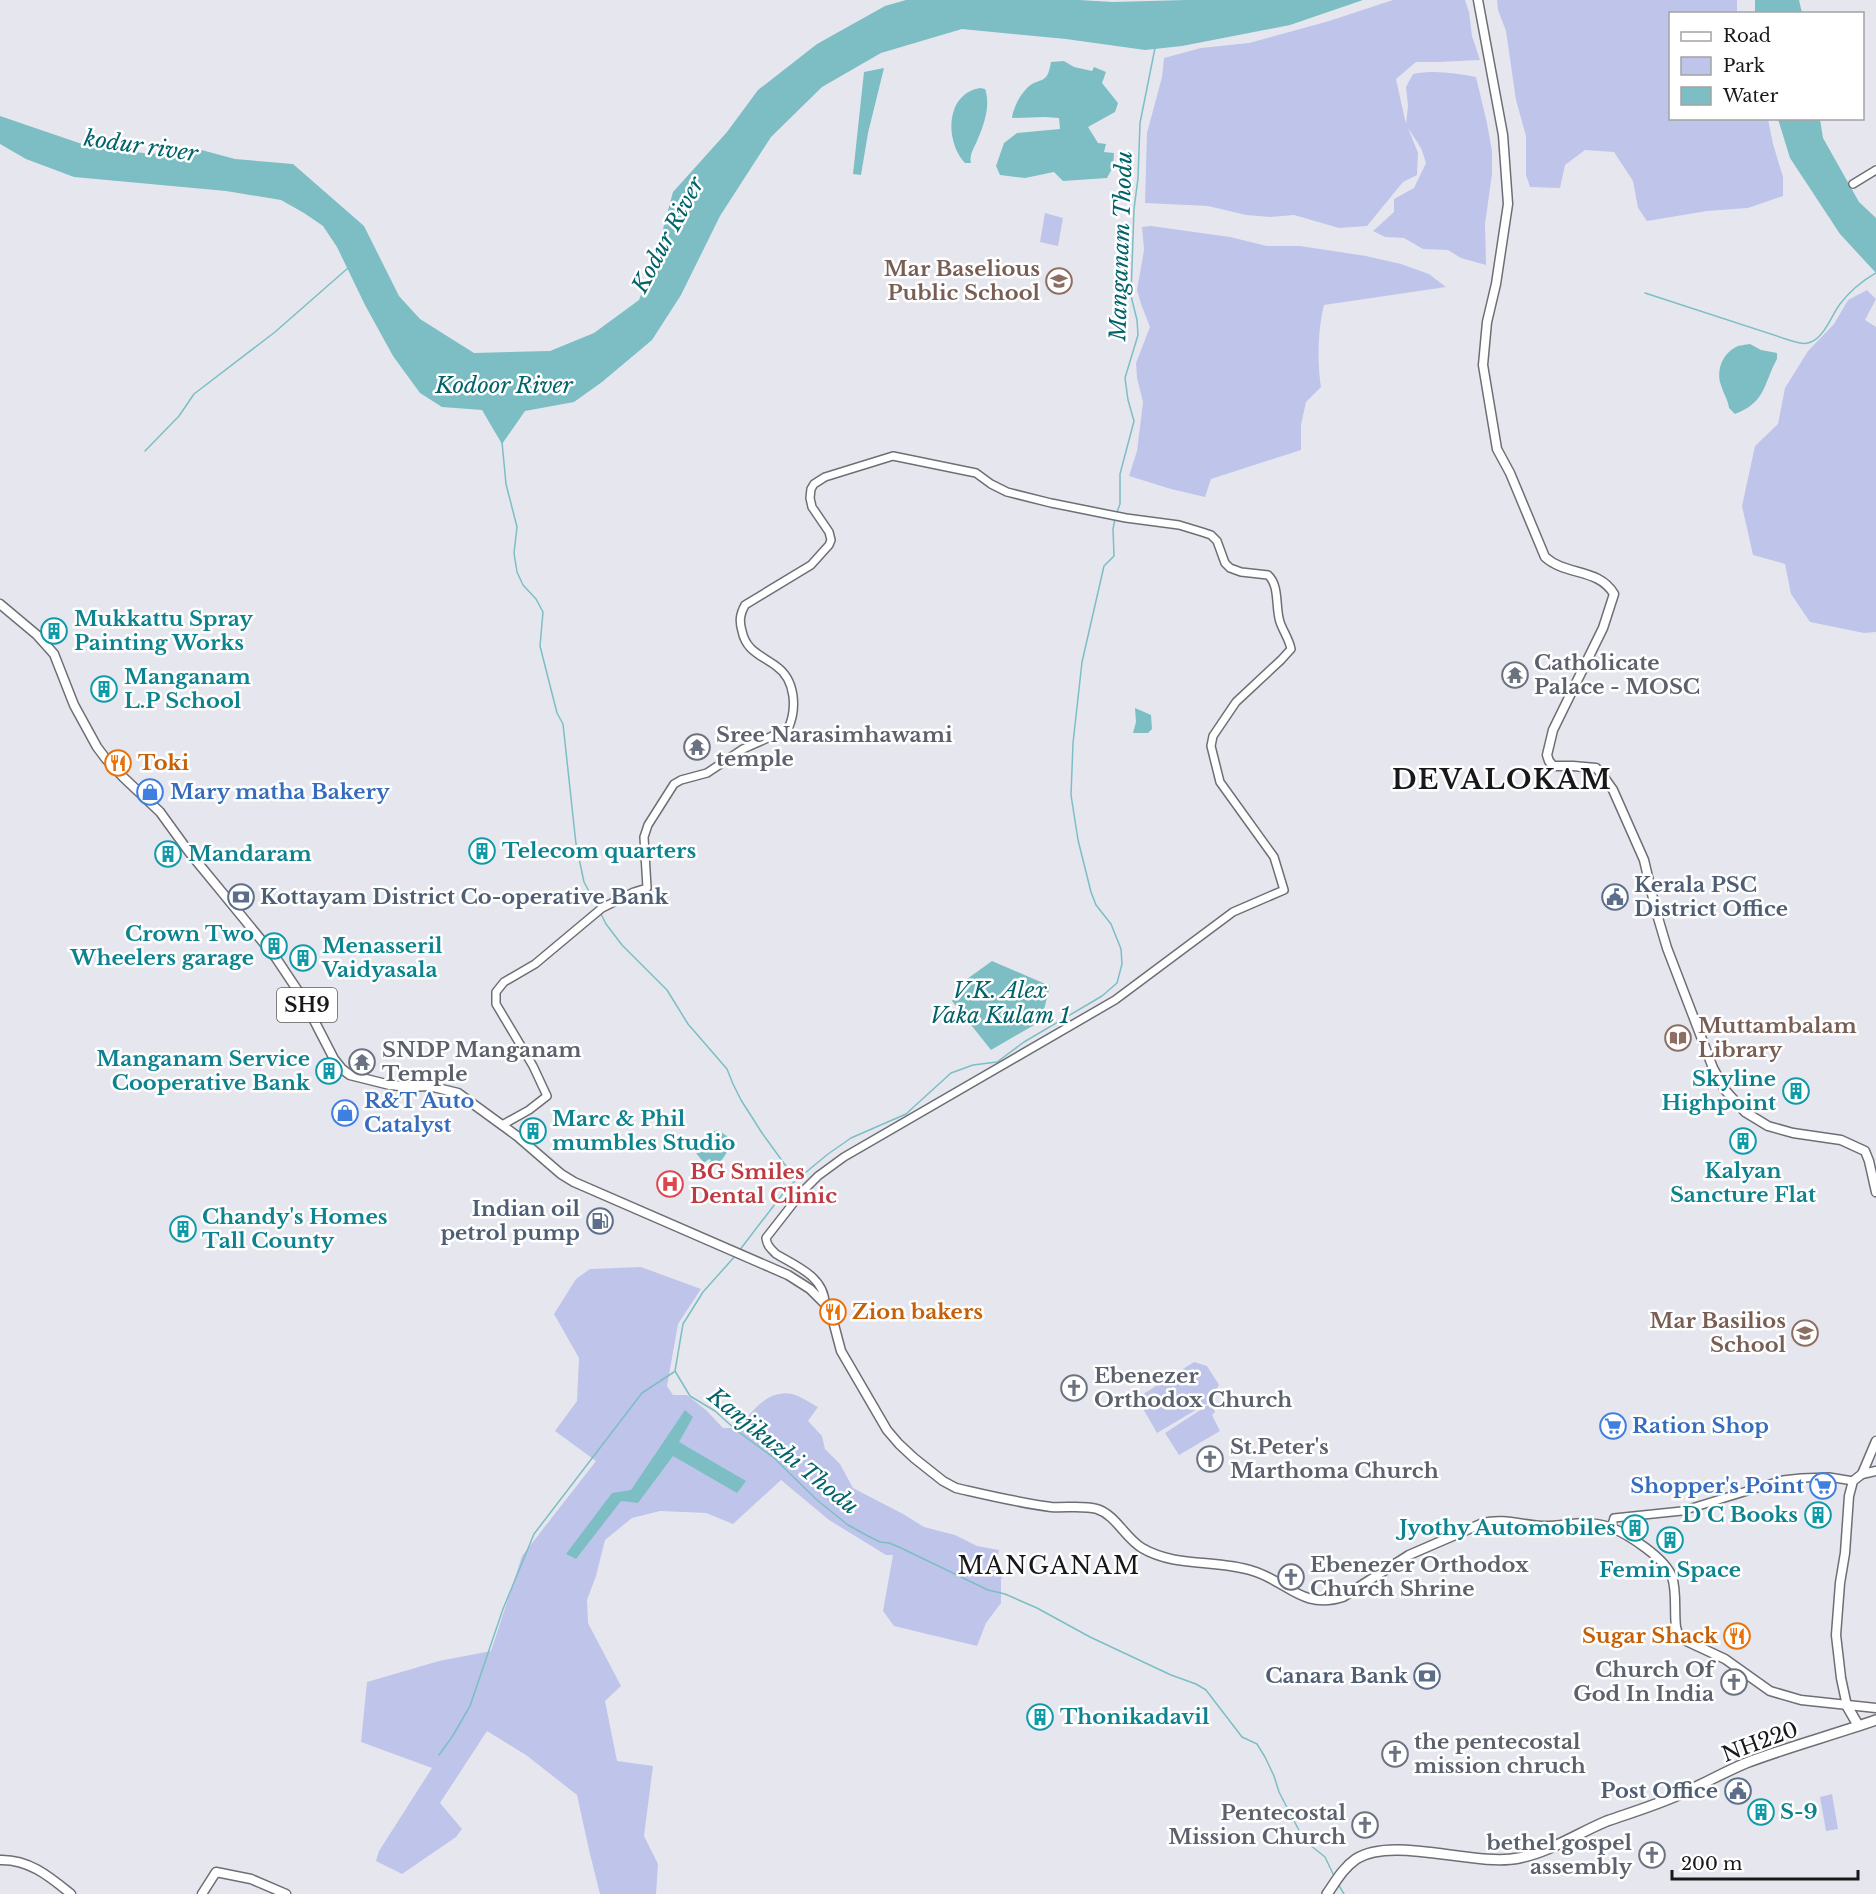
<svg xmlns="http://www.w3.org/2000/svg" width="1876" height="1894" font-family="'Libre Baskerville',serif">
<style>
.green{fill:#bfc5ea}
.water{fill:#7cbec4}
.lines{fill:none;stroke-linecap:round;stroke-linejoin:round}
.stream{stroke:#7cbec4;stroke-width:1.5}
.minor-casing{stroke:#6e6f75;stroke-width:10}
.major-casing{stroke:#6e6f75;stroke-width:11}
.highway-casing{stroke:#6e6f75;stroke-width:12}
.minor{stroke:#fff;stroke-width:7}
.major{stroke:#fff;stroke-width:8}
.highway{stroke:#fff;stroke-width:9}
.labels{text-anchor:middle;dominant-baseline:central;stroke-width:5;stroke-linejoin:round;paint-order:stroke}
.shield{fill:#fff;stroke:#5d5d5f;stroke-width:1.5}
.shield-label{font-size:20px;font-weight:bold;fill:#18181b}
.education-label{font-size:21px;font-weight:bold;fill:#785e54;stroke:#fff;text-anchor:end}
.culture-label{font-size:21px;font-weight:bold;fill:#0d838f;stroke:#fff;text-anchor:start}
.worship-label{font-size:21px;font-weight:bold;fill:#5b616d;stroke:#fff;text-anchor:start}
.food-label{font-size:21px;font-weight:bold;fill:#c56008;stroke:#fff;text-anchor:start}
.shop-label{font-size:21px;font-weight:bold;fill:#366cbe;stroke:#fff;text-anchor:start}
.service-label{font-size:21px;font-weight:bold;fill:#4e5e75;stroke:#fff;text-anchor:end}
.health-label{font-size:21px;font-weight:bold;fill:#be3a42;stroke:#fff;text-anchor:start}
.street-label{font-size:21px;fill:#18181b;stroke:#fff}
.water-label{font-size:22px;font-style:italic;fill:#01646b;stroke:#fff}
.quarter-label{font-size:24px;letter-spacing:1.5px;fill:#18181b;stroke:#fff}
.district-label{font-size:27px;font-weight:bold;letter-spacing:1.5px;fill:#18181b;stroke:#fff}
</style>
<rect width="100%" height="100%" fill="#e6e7ee"/>
<g class="green">
<path d="M1393,0H1465L1469,12L1472,36L1480,60L1438,62H1416L1396,79L1406,124L1408,106L1406,87L1413,74C1435,70 1454,73 1476,77L1487,123L1492,151V174L1485,224L1486,265L1461,258L1448,250L1423,249L1404,238L1385,237L1373,231L1394,212V199L1414,188L1426,163L1421,148L1408,128L1418,153L1417,175L1403,182L1367,226L1339,228L1294,215L1270,217L1246,215L1208,206L1145,203L1147,133L1162,77L1164,58L1201,48L1249,43L1329,21Z"/>
<path d="M1497,0H1737V13L1670,14V118L1768,119L1773,144L1783,177V196L1748,208L1707,211L1647,221L1638,208L1633,181L1614,152L1585,150L1565,165L1560,188L1530,187L1526,175V136L1516,100L1506,31L1498,10Z"/>
<path d="M1045,213L1063,218L1058,246L1040,242Z"/>
<path d="M1151,226L1230,237L1267,246H1300L1366,256L1401,264L1429,274L1446,287L1324,305C1318,329 1317,362 1321,387L1306,402L1301,425V450L1211,479L1205,497L1171,489L1129,476L1137,451L1143,402L1137,378L1136,363L1150,327L1141,304L1137,290L1144,250L1142,227Z"/>
<path d="M1867,290L1876,299L1865,320L1876,327V632L1864,633L1810,622L1791,594L1785,564L1753,555L1742,506L1755,446L1778,424L1785,388L1808,351L1834,324L1848,300Z"/>
<path d="M641,1267L701,1289L678,1324L667,1386L673,1395H687L706,1410L723,1428H739C751,1412 768,1389 792,1394C801,1396 810,1403 818,1407L808,1421L822,1436L825,1449L840,1464L853,1488L903,1514L924,1527L955,1535L977,1546L999,1550L995,1567L1004,1569L1001,1580V1603L986,1623L977,1646L894,1626L883,1611L893,1555H886L829,1520L781,1480L733,1524L706,1513L660,1511L632,1518L605,1540L596,1576L587,1600L588,1623L621,1686L605,1701L617,1761L653,1766L644,1836L658,1864L656,1894H600L589,1850L577,1795L526,1755L487,1731L440,1803L462,1829L456,1837L402,1874L376,1861L379,1851L432,1768L361,1742L367,1682L439,1661L491,1651L522,1556L596,1461L555,1431L577,1401L579,1358L554,1314L576,1279L590,1269Z"/>
<path d="M1194,1362L1207,1366L1219,1385L1211,1401L1157,1433L1137,1398Z"/>
<path d="M1211,1403L1215,1412L1212,1415L1220,1431L1179,1455L1165,1433Z"/>
<path d="M1832,1794L1838,1829L1826,1831L1820,1797Z"/>
</g>
<g class="water">
<path d="M906,0H1079L1113,2L1186,0H1363L1290,25L1182,46L1145,50L1066,39L962,29L881,53L822,87L771,137L720,216L681,295L652,340L602,382L574,402L525,411L502,444L482,410L442,407L420,393L393,356L365,305L337,247L323,226L304,213L281,200L226,191L74,177L26,159L0,144V116L82,144L150,154L194,148L235,159L293,164L364,226L399,296L420,319L474,353L550,351L594,333L639,300L655,259L673,192L727,132L758,90L817,44L885,6Z"/>
<path d="M1755,0H1799L1802,13H1755Z"/>
<path d="M1064,61L1074,67L1092,71L1094,67L1106,72L1102,83L1118,103L1115,112L1088,127L1098,143L1106,144L1104,152L1114,153L1113,167L1107,178L1063,181L1054,172L1025,178L1000,175L996,166L1004,143L1017,133L1060,129L1059,118L1045,117L1012,118C1013,108 1020,95 1027,88C1039,76 1047,87 1051,62Z"/>
<path d="M884,68L868,133L861,175L853,174L864,72Z"/>
<path d="M980,88L985,89C991,105 984,125 977,141C974,148 969,155 971,163H965C945,141 945,94 980,88Z"/>
<path d="M1778,119H1820L1823,138L1859,202L1876,218V273L1840,234L1790,158Z"/>
<path d="M1750,344L1761,350L1777,353V359C1763,385 1766,402 1735,414L1729,408C1728,399 1723,393 1721,385C1716,371 1722,354 1736,347C1739,345 1746,345 1750,344Z"/>
<path d="M1135,708L1151,715L1152,729L1148,733H1133L1136,722Z"/>
<path d="M992,961L1050,986L1041,1021L991,1050L952,1001L967,979Z"/>
<path d="M718,1130L731,1139L732,1145L717,1167L708,1164L711,1160L709,1159L704,1163L696,1153L702,1152L714,1131Z"/>
<path d="M685,1410L693,1417L679,1442L746,1481L737,1493L673,1456L638,1503L621,1501L576,1559L566,1554L612,1493L631,1490Z"/>
</g>
<g class="lines">
<g class="stream">
<path d="M1645,293L1792,341C1798,343 1805,345 1811,342C1825,336 1831,316 1840,304C1850,291 1862,281 1876,273"/>
<path d="M502,442L506,484L517,527L514,553L517,572L523,585L536,599L543,612L540,646L557,713L563,724L576,844L584,882L598,908"/>
<path d="M145,451L179,416L194,394L275,332L348,268"/>
<path d="M1117,512L1120,504V474L1134,421L1128,400L1125,378L1138,335L1137,320L1131,296L1134,209L1138,178L1140,123L1155,48"/>
<path d="M600,912L606,924L622,945L667,990L688,1024L727,1069L733,1084L741,1100L762,1133L796,1180"/>
<path d="M739,1251L788,1187L828,1154L851,1138L906,1114L951,1073L973,1065L997,1062L1024,1042L1102,996L1117,983L1122,964L1121,949L1111,924L1096,905L1091,892L1078,840L1071,795L1073,743L1082,662L1104,566L1114,556L1113,529L1115,519"/>
<path d="M736,1255L703,1292L683,1324L675,1371L690,1396L715,1411L736,1430L774,1458L817,1500L848,1525L868,1536L880,1542L889,1543L899,1547L988,1590L1005,1594L1037,1608L1090,1637L1171,1675L1196,1684L1206,1690L1242,1737L1257,1744L1265,1757L1274,1776L1279,1792L1304,1840L1325,1857L1335,1878"/>
<path d="M439,1755L452,1737L470,1706L503,1609L534,1534L642,1393L674,1372"/>
<path d="M1338,1884L1344,1894"/>
</g>
<g class="minor-casing">
<g id="minor">
<path d="M1853,184L1876,170"/>
<path d="M502,1125L529,1110L547,1096L533,1066L496,1004V992L504,982L535,964L602,908L634,892L647,888L644,837L648,825L674,784L681,780L707,773L743,749L788,729C797,709 796,680 776,666C761,655 746,651 742,631C739,621 740,614 745,605L811,565L829,545L831,540L829,532L812,507L810,498L811,489L814,484L825,477L893,456L976,473L991,484L1007,492L1051,503L1126,518L1179,525L1202,532L1211,535L1217,541L1225,563L1230,568L1241,572L1268,575C1280,586 1275,607 1280,622C1283,631 1289,639 1291,649L1281,660L1236,702L1213,736L1211,746L1220,782L1274,857L1284,890L1233,912L1115,1000L844,1157L818,1176L802,1192L766,1238C767,1246 771,1249 776,1254C796,1266 825,1277 825,1304"/>
<path d="M1611,1528L1614,1518L1682,1511L1783,1480L1801,1478L1829,1477L1853,1481"/>
</g>
</g>
<g class="major-casing">
<g id="major">
<path d="M1478,0L1503,135L1508,204L1496,284L1487,322L1483,365L1497,449L1510,473L1545,557C1566,576 1599,568 1614,594L1603,628L1553,730L1547,755L1549,761L1553,766H1573L1596,768L1601,773L1613,790L1644,860L1656,911L1667,948L1713,1068L1725,1090L1745,1112L1768,1126L1793,1133L1841,1140L1865,1151L1869,1161L1876,1192"/>
<path d="M0,604L37,635L54,654L74,705L97,747L106,759L123,777L160,812L189,852L276,958L302,997L334,1059L342,1069L350,1075L390,1085L409,1087L429,1086L458,1093L517,1136L561,1174L574,1182L788,1275L810,1289L825,1304L832,1317L841,1351L887,1430L899,1444L914,1458L943,1481L956,1488C987,1495 1020,1503 1051,1507C1066,1508 1083,1505 1097,1509C1116,1515 1125,1538 1142,1548C1176,1568 1217,1559 1253,1571C1287,1581 1302,1610 1343,1597L1409,1555L1483,1523C1503,1518 1522,1525 1542,1526C1558,1527 1573,1522 1589,1523C1596,1524 1605,1525 1612,1528C1629,1535 1665,1558 1672,1577C1677,1591 1674,1612 1676,1627L1678,1634L1682,1639L1725,1659L1770,1691L1801,1700L1876,1708"/>
<path d="M1862,1474L1876,1471"/>
<path d="M1847,1706L1841,1678L1836,1635L1840,1583L1845,1553L1849,1496L1853,1481L1862,1474L1876,1441"/>
<path d="M0,1860C29,1859 50,1877 71,1894"/>
<path d="M202,1894L216,1872L251,1879L286,1894"/>
</g>
</g>
<g class="highway-casing">
<g id="highway">
<path d="M1847,1706L1858,1725"/>
<path d="M1327,1894C1336,1881 1343,1868 1356,1859C1393,1835 1474,1867 1519,1858C1550,1852 1578,1833 1607,1821C1630,1813 1653,1806 1676,1796C1700,1786 1722,1773 1746,1763C1788,1747 1833,1735 1876,1720"/>
</g>
</g>
<use href="#minor" class="minor"/>
<use href="#major" class="major"/>
<use href="#highway" class="highway"/>
</g>
<defs>
<g id="school-ring" transform="scale(1.35)"><circle r="9.5" fill="#fff" stroke="#8d6e63" stroke-width="1.5"/><path d="M0-5L7-2L0 1L-7-2ZM-4 1L0 2.5L4 1V4Q0 6-4 4Z" fill="#8d6e63"/></g>
<g id="building-ring" transform="scale(1.35)"><circle r="9.5" fill="#fff" stroke="#0f9aa8" stroke-width="1.5"/><path d="M-4-6H4V6H1V3H-1V6H-4ZM-2.5-4.3h1.7v1.8h-1.7ZM.8-4.3h1.7v1.8H.8ZM-2.5-1h1.7V.8h-1.7ZM.8-1h1.7V.8H.8Z" fill="#0f9aa8"/></g>
<g id="temple-ring" transform="scale(1.35)"><circle r="9.5" fill="#fff" stroke="#6b7280" stroke-width="1.5"/><path d="M0-6L5-2H3V0L6.5 2.5H4V6H1.5V3h-3V6H-4V2.5H-6.5L-3 0V-2H-5Z" fill="#6b7280"/></g>
<g id="restaurant-ring" transform="scale(1.35)"><circle r="9.5" fill="#fff" stroke="#e8710a" stroke-width="1.5"/><path d="M-5-6h1v4h1v-4h1v4h1v-4h1v5L-1.5 .5V6h-2V.5L-5-1ZM5-6V6H3V1.5H1.5Q1.5-4 5-6Z" fill="#e8710a"/></g>
<g id="shop-ring" transform="scale(1.35)"><circle r="9.5" fill="#fff" stroke="#3f7fe0" stroke-width="1.5"/><path d="M-5-2.5h2.3a2.7 3.5 0 0 1 5.4 0H5L5.5 6h-11ZM-1.5-2.5h3a1.5 2.3 0 0 0-3 0Z" fill="#3f7fe0"/></g>
<g id="bank-ring" transform="scale(1.35)"><circle r="9.5" fill="#fff" stroke="#5c6f8a" stroke-width="1.5"/><path d="M-6-4H6V4H-6ZM0-2.3a2.3 2.3 0 1 0 0 4.6a2.3 2.3 0 1 0 0-4.6Z" fill="#5c6f8a"/></g>
<g id="civic-ring" transform="scale(1.35)"><circle r="9.5" fill="#fff" stroke="#5c6f8a" stroke-width="1.5"/><path d="M-.6-6.5H3V-4.5H.6V-3L4-1V1h2V6H-6V1h2V-1L-.6-3ZM-1.2 2.5V6h2.4V2.5Z" fill="#5c6f8a"/></g>
<g id="library-ring" transform="scale(1.35)"><circle r="9.5" fill="#fff" stroke="#8d6e63" stroke-width="1.5"/><path d="M-6-4Q-3-5.5-.7-3.5V5Q-3 3-6 4ZM6-4Q3-5.5 .7-3.5V5Q3 3 6 4Z" fill="#8d6e63"/></g>
<g id="hospital-ring" transform="scale(1.35)"><circle r="9.5" fill="#fff" stroke="#e0444e" stroke-width="1.5"/><path d="M-5-5h3v3.5h4V-5h3V5h-3V1.5h-4V5h-3Z" fill="#e0444e"/></g>
<g id="fuel-ring" transform="scale(1.35)"><circle r="9.5" fill="#fff" stroke="#5c6f8a" stroke-width="1.5"/><path d="M-5.5-6h7V0h2V4h1.3V-2.5L3-4.5l.8-.8L6-3V5H2.5V1h-1V6h-7ZM-4.2-4.7v3.2H.2V-4.7Z" fill="#5c6f8a"/></g>
<g id="church-ring" transform="scale(1.35)"><circle r="9.5" fill="#fff" stroke="#6b7280" stroke-width="1.5"/><path d="M-1.2-6h2.4v3.5h3.3v2.4h-3.3V6h-2.4V-.1h-3.3v-2.4h3.3Z" fill="#6b7280"/></g>
<g id="supermarket-ring" transform="scale(1.35)"><circle r="9.5" fill="#fff" stroke="#3f7fe0" stroke-width="1.5"/><path d="M-6-5.5h2.5l.6 2H6L4.5 2H-2.5L-4.4-4H-6ZM-1.5 3.2a1.3 1.3 0 1 0 .1 0ZM3 3.2a1.3 1.3 0 1 0 .1 0Z" fill="#3f7fe0"/></g>
</defs>
<g fill-rule="evenodd">
<use href="#school-ring" x="1059" y="281"/>
<use href="#building-ring" x="54" y="631"/>
<use href="#temple-ring" x="1515" y="675"/>
<use href="#building-ring" x="104" y="689"/>
<use href="#temple-ring" x="697" y="747"/>
<use href="#restaurant-ring" x="118" y="763"/>
<use href="#shop-ring" x="150" y="792"/>
<use href="#building-ring" x="482" y="851"/>
<use href="#building-ring" x="168" y="854"/>
<use href="#bank-ring" x="241" y="897"/>
<use href="#civic-ring" x="1615" y="897"/>
<use href="#building-ring" x="274" y="946"/>
<use href="#building-ring" x="303" y="958"/>
<use href="#library-ring" x="1678" y="1038"/>
<use href="#temple-ring" x="362" y="1062"/>
<use href="#building-ring" x="329" y="1071"/>
<use href="#building-ring" x="1796" y="1091"/>
<use href="#shop-ring" x="345" y="1113"/>
<use href="#building-ring" x="533" y="1131"/>
<use href="#building-ring" x="1743" y="1141"/>
<use href="#hospital-ring" x="670" y="1184"/>
<use href="#fuel-ring" x="600" y="1221"/>
<use href="#building-ring" x="183" y="1229"/>
<use href="#restaurant-ring" x="833" y="1312"/>
<use href="#school-ring" x="1805" y="1333"/>
<use href="#church-ring" x="1074" y="1388"/>
<use href="#supermarket-ring" x="1613" y="1426"/>
<use href="#church-ring" x="1210" y="1459"/>
<use href="#supermarket-ring" x="1823" y="1486"/>
<use href="#building-ring" x="1818" y="1515"/>
<use href="#building-ring" x="1635" y="1528"/>
<use href="#building-ring" x="1670" y="1540"/>
<use href="#church-ring" x="1291" y="1577"/>
<use href="#restaurant-ring" x="1737" y="1636"/>
<use href="#bank-ring" x="1427" y="1676"/>
<use href="#church-ring" x="1734" y="1682"/>
<use href="#building-ring" x="1040" y="1717"/>
<use href="#church-ring" x="1395" y="1754"/>
<use href="#civic-ring" x="1738" y="1791"/>
<use href="#building-ring" x="1761" y="1812"/>
<use href="#church-ring" x="1365" y="1825"/>
<use href="#church-ring" x="1652" y="1855"/>
</g>
<g class="labels">
<rect class="shield" x="277" y="988" width="60" height="34" rx="4.5"/>
<g class="shield-label">
<text x="307" y="1005">SH9</text>
</g>
<g class="education-label">
<text x="1040" y="269">Mar Baselious<tspan x="1040" dy="24">Public School</tspan></text>
<text x="1698" y="1026" text-anchor="start">Muttambalam<tspan x="1698" dy="24">Library</tspan></text>
<text x="1786" y="1321">Mar Basilios<tspan x="1786" dy="24">School</tspan></text>
</g>
<g class="culture-label">
<text x="74" y="619">Mukkattu Spray<tspan x="74" dy="24">Painting Works</tspan></text>
<text x="124" y="677">Manganam<tspan x="124" dy="24">L.P School</tspan></text>
<text x="502" y="851">Telecom quarters</text>
<text x="188" y="854">Mandaram</text>
<text x="254" y="934" text-anchor="end">Crown Two<tspan x="254" dy="24">Wheelers garage</tspan></text>
<text x="322" y="946">Menasseril<tspan x="322" dy="24">Vaidyasala</tspan></text>
<text x="310" y="1059" text-anchor="end">Manganam Service<tspan x="310" dy="24">Cooperative Bank</tspan></text>
<text x="1776" y="1079" text-anchor="end">Skyline<tspan x="1776" dy="24">Highpoint</tspan></text>
<text x="552" y="1119">Marc &amp; Phil<tspan x="552" dy="24">mumbles Studio</tspan></text>
<text x="1743" y="1171" text-anchor="middle">Kalyan<tspan x="1743" dy="24">Sancture Flat</tspan></text>
<text x="202" y="1217">Chandy's Homes<tspan x="202" dy="24">Tall County</tspan></text>
<text x="1798" y="1515" text-anchor="end">D C Books</text>
<text x="1616" y="1528" text-anchor="end">Jyothy Automobiles</text>
<text x="1670" y="1570" text-anchor="middle">Femin Space</text>
<text x="1060" y="1717">Thonikadavil</text>
<text x="1780" y="1812">S-9</text>
</g>
<g class="worship-label">
<text x="1534" y="663">Catholicate<tspan x="1534" dy="24">Palace - MOSC</tspan></text>
<text x="716" y="735">Sree Narasimhawami<tspan x="716" dy="24">temple</tspan></text>
<text x="382" y="1050">SNDP Manganam<tspan x="382" dy="24">Temple</tspan></text>
<text x="1094" y="1376">Ebenezer<tspan x="1094" dy="24">Orthodox Church</tspan></text>
<text x="1230" y="1447">St.Peter's<tspan x="1230" dy="24">Marthoma Church</tspan></text>
<text x="1310" y="1565">Ebenezer Orthodox<tspan x="1310" dy="24">Church Shrine</tspan></text>
<text x="1714" y="1670" text-anchor="end">Church Of<tspan x="1714" dy="24">God In India</tspan></text>
<text x="1414" y="1742">the pentecostal<tspan x="1414" dy="24">mission chruch</tspan></text>
<text x="1346" y="1813" text-anchor="end">Pentecostal<tspan x="1346" dy="24">Mission Church</tspan></text>
<text x="1632" y="1843" text-anchor="end">bethel gospel<tspan x="1632" dy="24">assembly</tspan></text>
</g>
<g class="food-label">
<text x="138" y="763">Toki</text>
<text x="852" y="1312">Zion bakers</text>
<text x="1718" y="1636" text-anchor="end">Sugar Shack</text>
</g>
<g class="shop-label">
<text x="170" y="792">Mary matha Bakery</text>
<text x="364" y="1101">R&amp;T Auto<tspan x="364" dy="24">Catalyst</tspan></text>
<text x="1632" y="1426">Ration Shop</text>
<text x="1804" y="1486" text-anchor="end">Shopper's Point</text>
</g>
<g class="service-label">
<text x="1634" y="885" text-anchor="start">Kerala PSC<tspan x="1634" dy="24">District Office</tspan></text>
<text x="260" y="897" text-anchor="start">Kottayam District Co-operative Bank</text>
<text x="580" y="1209">Indian oil<tspan x="580" dy="24">petrol pump</tspan></text>
<text x="1408" y="1676">Canara Bank</text>
<text x="1718" y="1791">Post Office</text>
</g>
<g class="health-label">
<text x="690" y="1172">BG Smiles<tspan x="690" dy="24">Dental Clinic</tspan></text>
</g>
<g class="street-label">
<text transform="translate(1760 1742) rotate(-20)">NH220</text>
</g>
<g class="water-label">
<text transform="translate(141 146) rotate(8)">kodur river</text>
<text transform="translate(668 235) rotate(-62)">Kodur River</text>
<text transform="translate(1121 246) rotate(-88)">Manganam Thodu</text>
<text x="504" y="385">Kodoor River</text>
<text x="1000" y="990">V.K. Alex<tspan x="1000" dy="25">Vaka Kulam 1</tspan></text>
<text transform="translate(783 1451) rotate(39)">Kanjikuzhi Thodu</text>
</g>
<g class="quarter-label">
<text x="1049" y="1565">MANGANAM</text>
</g>
<g class="district-label">
<text x="1502" y="779">DEVALOKAM</text>
</g>
</g>
<rect x="1669" y="12" width="195" height="108" fill="#ffffff" stroke="#a3a3a4" stroke-width="1.5"/>
<rect x="1681" y="32" width="30" height="9" fill="#ffffff" stroke="#a3a3a4" stroke-width="1.5"/>
<text x="1723" y="42" font-size="18" fill="#18181b">Road</text>
<rect x="1681" y="57" width="30" height="18" fill="#bfc5ea" stroke="#a3a3a4" stroke-width="1.5"/>
<text x="1723" y="72" font-size="18" fill="#18181b">Park</text>
<rect x="1681" y="87" width="30" height="18" fill="#7cbec4" stroke="#a3a3a4" stroke-width="1.5"/>
<text x="1723" y="102" font-size="18" fill="#18181b">Water</text>
<path d="M1672 1870v9h186v-9" fill="none" stroke="#18181b" stroke-width="3"/>
<text x="1681" y="1870" font-size="18" fill="#18181b" stroke="#ffffff" stroke-width="4.5" paint-order="stroke">200 m</text>
</svg>
